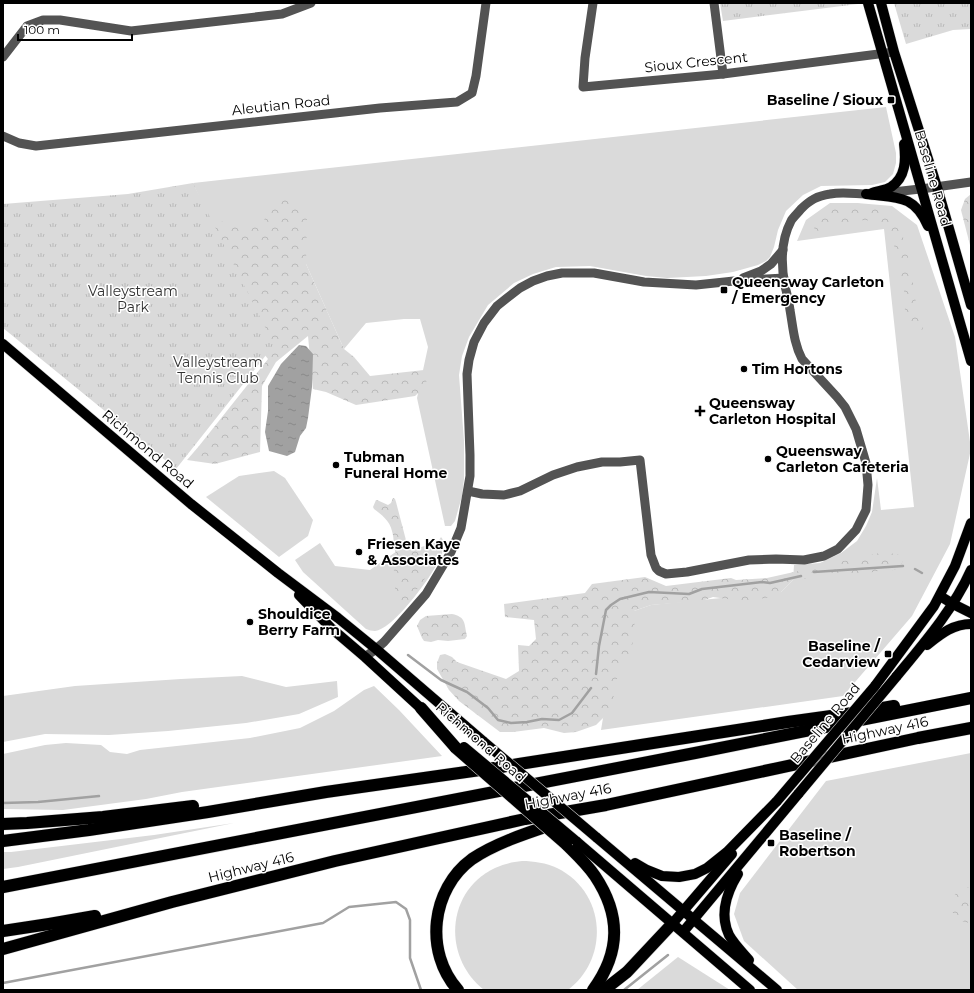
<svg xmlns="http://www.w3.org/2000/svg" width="974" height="993" font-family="Montserrat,sans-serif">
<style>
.green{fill:#dadada}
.forest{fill:url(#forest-crowns)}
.park{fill:url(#park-tufts)}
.water{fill:url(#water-ripples)}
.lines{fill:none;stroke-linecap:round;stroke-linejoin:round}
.stream{stroke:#a1a1a1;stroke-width:2.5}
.major-casing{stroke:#dbdbdb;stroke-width:11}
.highway-casing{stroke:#dbdbdb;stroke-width:13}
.minor{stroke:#535353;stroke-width:9}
.major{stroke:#000;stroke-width:10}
.highway{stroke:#000;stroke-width:12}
.major-bridge-casing{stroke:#dbdbdb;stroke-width:11;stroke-linecap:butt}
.highway-bridge-casing{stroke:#dbdbdb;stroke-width:13;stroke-linecap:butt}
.major-bridge{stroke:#000;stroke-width:10}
.highway-bridge{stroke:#000;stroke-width:12}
.poi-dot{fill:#000;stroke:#fff;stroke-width:1.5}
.labels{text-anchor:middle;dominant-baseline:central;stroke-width:3;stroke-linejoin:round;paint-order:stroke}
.street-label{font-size:14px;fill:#000;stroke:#fff}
.poi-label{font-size:14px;font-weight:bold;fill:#000;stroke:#fff;text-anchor:start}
.park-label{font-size:14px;fill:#313131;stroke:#fff}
</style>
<defs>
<pattern id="forest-crowns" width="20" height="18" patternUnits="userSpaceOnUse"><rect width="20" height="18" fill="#dadada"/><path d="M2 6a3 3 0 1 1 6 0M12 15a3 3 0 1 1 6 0" fill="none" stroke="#b9b9b9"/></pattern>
<pattern id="park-tufts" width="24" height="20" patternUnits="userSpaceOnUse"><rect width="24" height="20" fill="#dadada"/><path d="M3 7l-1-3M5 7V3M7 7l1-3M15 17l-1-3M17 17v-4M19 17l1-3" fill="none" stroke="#b9b9b9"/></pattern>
<pattern id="water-ripples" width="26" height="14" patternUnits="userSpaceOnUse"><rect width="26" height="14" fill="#a1a1a1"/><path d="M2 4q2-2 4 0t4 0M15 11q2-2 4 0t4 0" fill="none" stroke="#898989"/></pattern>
</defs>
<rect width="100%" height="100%" fill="#fff"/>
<g class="green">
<path d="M886,107L896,153V163L893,174L885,182L872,185L821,186L803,195L786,211L778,230L774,247L770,257L766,261L758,265L733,272L706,276L667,278L646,276L590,266L556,267L533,274L514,283L488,305L469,337L462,356L459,375L464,441V479L462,496L455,521L451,526H445L417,398L428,347L420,319H404L366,323L344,349L306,264L210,221L193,183Z"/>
<path d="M830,203H857L892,206L917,225L955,337L971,449L950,544L912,616L843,696L601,730L603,718L634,611L651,605L781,592L793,580L794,565L820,563L841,553L857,541L866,526L872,512L877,478L881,510L914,507L884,229L797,241L806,220Z"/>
<path d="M274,471L285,478L313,520L308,536L279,557L206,497L239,476Z"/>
<path d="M441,537L446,544C442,554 437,565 431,574C422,588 392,629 375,631C372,631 369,630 366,629L303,572L295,560L320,543L335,566L370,570L407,544L418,548L438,542Z"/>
<path d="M242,676L286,687L337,681L338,697L299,714L246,723L168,731L109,735L45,734L3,742V696L75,686L181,679Z"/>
<path d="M374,686L399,710L442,756L182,792L146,799L63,810L3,809V754L45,745L66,743L101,745L110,752L127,754L140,750L250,738L300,728L334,711L364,690Z"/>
<path d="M971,753V990H798L744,941L734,914L740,893L826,781Z"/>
<path d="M234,823L18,867L3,869V852H11L154,835Z"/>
<path d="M522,861C534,861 546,863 557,868C606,892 610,958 568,990H484C442,957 446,891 495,868C504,864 512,862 522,861Z"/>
<path d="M678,957L730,990H637Z"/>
</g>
<g class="forest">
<path d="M971,194V249L961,210L965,199Z"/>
<path d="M276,197L295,202L307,212L306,264L344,349L354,357L370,376L424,370L427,385L415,396L356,405L326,392L313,389L308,336L276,362L262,386L260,452L215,464L187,460L199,446L268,359L253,340L210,221L262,224Z"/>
<path d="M857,203L890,212L893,214L903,227V237L911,269L916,303V310L923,319L924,324L922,331L919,332L916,331L905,311L904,290L899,273L900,254L894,246L891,230L887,224L881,222L864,220L849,222H831L824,230L817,231L812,226L817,217L826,209L844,206L852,207Z"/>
<path d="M393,498L395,499L396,502L407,544L410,548L426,551C428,556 430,561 430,566C428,580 413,592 406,604L401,605L396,603L395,601V586L393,575L397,556C392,545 395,541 392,531C390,521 381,514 374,509L373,507L376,500H377L388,505L391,503Z"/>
<path d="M884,552L900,555L903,560L900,568L890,571L883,570L843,578L835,576L793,580L781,592L772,597L765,598L741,601L713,597L702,601L651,605L634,611L635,636L628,658L618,674L611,710L596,725L576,732L564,733L544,728L513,732H500L459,701L449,690L437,669V663L440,655L445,654L452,657L457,662L506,679L519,671L518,645L529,646L536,639L534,620L505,617L504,604L585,593L592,584L645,577L666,586L731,578L736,580L767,578Z"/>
<path d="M452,614C466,617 464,623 467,636L465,639L448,641L438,640L431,642L424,641L422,638L417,626L420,620L426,616Z"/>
<path d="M970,887L971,888V923C945,922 944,890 970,887Z"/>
</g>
<g class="park">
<path d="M720,3H858V4L723,21Z"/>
<path d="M894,3H971V29L953,30L906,44Z"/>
<path d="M193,183L274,345L176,469L3,328V204L128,194Z"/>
</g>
<path class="water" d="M299,345L306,346L313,354L312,387L308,418L306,428L300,436L295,452L287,456L269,451L265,432L268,411V386L281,364Z"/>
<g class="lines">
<g class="stream">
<path d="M915,569L922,573"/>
<path d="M814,572L903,566"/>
<path d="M408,655L441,680L467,692L488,708L498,720L511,723L527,722L542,719L559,720L572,713L591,688"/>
<path d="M596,674L599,646L606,610L611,605L620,599L649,592L689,594L702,589L762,582L770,583L801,576"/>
<path d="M3,803L38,802L99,796"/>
<path d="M3,983L323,923L349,907L396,902L406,909L410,920V958L421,990"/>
<path d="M624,990L668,955"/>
</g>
<g class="major-casing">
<g id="major">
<path d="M868,3L971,361"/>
<path d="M881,3L894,52L937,187L971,305"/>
<path d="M872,193C878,191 886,190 891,187C906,177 906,160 904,144"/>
<path d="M866,194C897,198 914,194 928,226"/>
<path d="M3,344L191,504L278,573L338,618L376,649L484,742"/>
<path d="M299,595L331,628L365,657L426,713"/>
<path d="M940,596L953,604L971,613"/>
<path d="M927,645C941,634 953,624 971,624"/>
<path d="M896,677C924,643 953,610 971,570"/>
<path d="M875,686L934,606L955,566L971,523"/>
<path d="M596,837L777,990"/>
<path d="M576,841L750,990"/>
<path d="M635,863L647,870L662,876L679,877L695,874L707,868L727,852L777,801"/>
<path d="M738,874C727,892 719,914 729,935C734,944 742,952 749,960"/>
<path d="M672,924L732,854"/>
<path d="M683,932L799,793"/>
</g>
</g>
<g class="highway-casing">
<g id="highway">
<path d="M421,708L456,748"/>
<path d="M3,824L27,823L103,817L193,806"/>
<path d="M3,841L89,830L208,812L326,792L501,767L519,764L788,722L860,712L894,706"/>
<path d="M566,844C576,854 587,864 595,876C621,915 621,952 593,990"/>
<path d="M3,887L695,753L971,698"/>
<path d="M3,931L49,924L95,916"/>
<path d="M3,949L172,902L335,861L525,819L606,805L918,738L971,728"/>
<path d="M458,990C424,952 431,889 472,859C496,843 527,833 554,824"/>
<path d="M604,990L627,972L672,924"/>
</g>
</g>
<g class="minor">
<path d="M593,3L585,58L583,87L723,74L894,52"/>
<path d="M714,3L723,74"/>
<path d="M3,57L27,26L43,20H60L131,31L282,14L311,3"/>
<path d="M3,136L19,143L36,146L380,108L457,102L472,93L476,76L486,3"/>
<path d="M743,278L761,271L771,264L783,250"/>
<path d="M468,491L482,494L504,495L520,491L553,475L577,467L602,462H620L640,460L651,555L656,568L659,571L666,574L687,572L749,560L776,559L804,560L824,556L838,549L856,530L866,510L868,485L866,463L856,429L845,407L837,397L802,359C794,344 793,327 790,310C789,302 787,294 785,286C781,265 781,240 791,221C793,217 798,213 801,209C810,200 817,196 830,194C845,191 860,195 875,194C907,191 939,187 971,182"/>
<path d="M365,657L376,649L384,642L426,594L451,552L461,528L470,476V455L467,374L469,360L474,342L484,323L497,306L507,298L520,288L533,281L547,276L562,273H594L644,282L696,285L734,281L784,278"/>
</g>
<use href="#major" class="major"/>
<use href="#highway" class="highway"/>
<g class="major-bridge-casing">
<g id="major-bridge">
<path d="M484,742L596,837"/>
<path d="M464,747L576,841"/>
<path d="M799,793L896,677"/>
<path d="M777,801L875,686"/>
</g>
</g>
<g class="highway-bridge-casing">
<path id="highway-bridge" d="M456,748L566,844"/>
</g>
<use href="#major-bridge" class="major-bridge"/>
<use href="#highway-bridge" class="highway-bridge"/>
</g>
<g class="poi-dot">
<rect x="887" y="96" width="8" height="8" rx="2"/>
<rect x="720" y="286" width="8" height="8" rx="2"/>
<circle cx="744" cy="369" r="4"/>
<path d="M698 405h4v4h4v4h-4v4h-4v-4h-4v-4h4z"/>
<circle cx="768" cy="459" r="4"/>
<circle cx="336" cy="465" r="4"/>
<circle cx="359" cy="552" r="4"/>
<circle cx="250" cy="622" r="4"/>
<rect x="884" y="650" width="8" height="8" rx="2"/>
<rect x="767" y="839" width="8" height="8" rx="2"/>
</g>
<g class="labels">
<g class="street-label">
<text transform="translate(696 62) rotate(-6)">Sioux Crescent</text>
<text transform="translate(281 105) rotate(-6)">Aleutian Road</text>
<text transform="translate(933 178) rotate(74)">Baseline Road</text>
<text transform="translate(148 449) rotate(40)">Richmond Road</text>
<text transform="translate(825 723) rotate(-50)">Baseline Road</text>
<text transform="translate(885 730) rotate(-12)">Highway 416</text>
<text transform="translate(481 742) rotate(41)">Richmond Road</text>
<text transform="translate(568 796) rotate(-11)">Highway 416</text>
<text transform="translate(251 867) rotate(-14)">Highway 416</text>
</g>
<g class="poi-label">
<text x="883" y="100" text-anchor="end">Baseline / Sioux</text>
<text x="732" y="282">Queensway Carleton<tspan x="732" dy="16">/ Emergency</tspan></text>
<text x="752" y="369">Tim Hortons</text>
<text x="709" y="403">Queensway<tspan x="709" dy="16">Carleton Hospital</tspan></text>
<text x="776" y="451">Queensway<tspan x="776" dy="16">Carleton Cafeteria</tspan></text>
<text x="344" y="457">Tubman<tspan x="344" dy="16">Funeral Home</tspan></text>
<text x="367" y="544">Friesen Kaye<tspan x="367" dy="16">&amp; Associates</tspan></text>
<text x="258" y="614">Shouldice<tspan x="258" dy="16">Berry Farm</tspan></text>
<text x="880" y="646" text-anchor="end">Baseline /<tspan x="880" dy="16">Cedarview</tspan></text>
<text x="779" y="835">Baseline /<tspan x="779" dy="16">Robertson</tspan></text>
</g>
<g class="park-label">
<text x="133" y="291">Valleystream<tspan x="133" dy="16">Park</tspan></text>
<text x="218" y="362">Valleystream<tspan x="218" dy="16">Tennis Club</tspan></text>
</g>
</g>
<rect width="974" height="993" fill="none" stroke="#000000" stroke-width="8"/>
<path d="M18 34v6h114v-6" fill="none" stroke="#000000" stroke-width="2"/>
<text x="24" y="34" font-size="12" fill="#000000" stroke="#ffffff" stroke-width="3" paint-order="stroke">100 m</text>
</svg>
